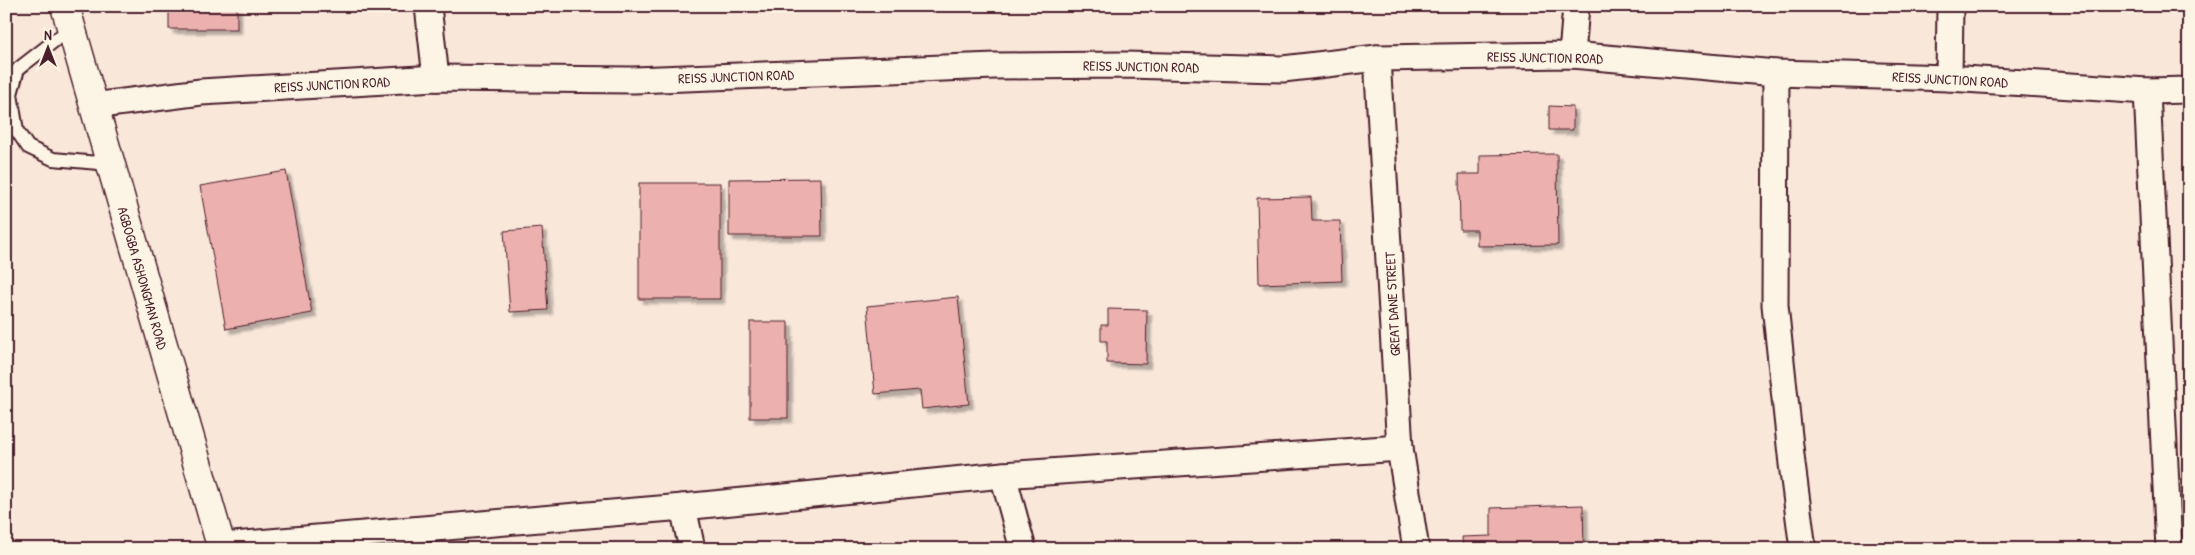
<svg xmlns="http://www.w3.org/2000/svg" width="2195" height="555" font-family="'Patrick Hand',sans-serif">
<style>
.building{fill:#ecb0ae;stroke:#4a1f2b;filter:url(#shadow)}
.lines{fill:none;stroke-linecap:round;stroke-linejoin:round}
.service-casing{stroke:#4a1f2b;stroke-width:16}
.minor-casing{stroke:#4a1f2b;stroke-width:29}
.tertiary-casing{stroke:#4a1f2b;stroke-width:31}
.service{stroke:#fcf5e5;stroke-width:12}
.minor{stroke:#fcf5e5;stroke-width:25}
.tertiary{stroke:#fcf5e5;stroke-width:28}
.labels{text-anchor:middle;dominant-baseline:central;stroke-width:5;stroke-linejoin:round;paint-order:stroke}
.street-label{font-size:14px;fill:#4a1f2b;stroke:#fcf5e5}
</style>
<defs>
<filter id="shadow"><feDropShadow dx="4.5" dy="4.5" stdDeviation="1" flood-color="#0004"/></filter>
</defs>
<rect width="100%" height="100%" fill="#f9e7da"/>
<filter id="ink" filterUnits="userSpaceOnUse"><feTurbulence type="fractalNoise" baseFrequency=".02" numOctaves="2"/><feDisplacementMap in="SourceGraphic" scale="10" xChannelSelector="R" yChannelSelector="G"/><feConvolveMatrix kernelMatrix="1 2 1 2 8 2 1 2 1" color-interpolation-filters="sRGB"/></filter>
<g filter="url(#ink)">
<g class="building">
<rect x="169" y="6" width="68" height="23"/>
<path d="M1549,106L1573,107V130H1549Z"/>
<path d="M1557,154L1558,245L1477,246V230H1460L1459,174H1480V155Z"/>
<path d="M286,171L312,313L226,329L200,186Z"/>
<path d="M821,178L822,236H729V179Z"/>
<rect x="639" y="183" width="81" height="116"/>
<path d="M1311,197L1312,221H1340L1342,281L1259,284L1257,198Z"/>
<path d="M542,228L548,310L510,312L504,231Z"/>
<path d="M958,297L969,404L922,409L920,390L875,394L867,306Z"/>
<path d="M1108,309L1147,310L1146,364L1107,363V341H1101V325H1108Z"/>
<rect x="750" y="322" width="38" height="96"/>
<path d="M1583,505L1584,549H1463L1462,537L1491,536V508Z"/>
<path d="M603,545V549H559Z"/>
</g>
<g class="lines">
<g class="service-casing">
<path id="service" d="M71,28L18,69L11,94L17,131L28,147L53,159L110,164"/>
</g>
<g class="minor-casing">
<g id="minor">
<path d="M428,6L436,78"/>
<path d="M1572,55L1576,6"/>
<path d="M1377,58L1400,448L1416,549"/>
<path d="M1776,73L1775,305L1792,464L1803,549"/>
<path d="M1949,78L1950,6"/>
<path d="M2147,91L2169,549"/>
<path d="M93,106L201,92L436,78L634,80L995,66L1125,65L1283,69L1377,58L1572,55L1776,73L1949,78L2147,91L2189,90"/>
<path d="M1003,475L1023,549"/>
<path d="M683,507L692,549"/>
<path d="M222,546L683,507L1003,475L1400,448"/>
</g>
</g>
<g class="tertiary-casing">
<path id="tertiary" d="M65,6L222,549"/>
</g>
<use href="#service" class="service"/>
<use href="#minor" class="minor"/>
<use href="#tertiary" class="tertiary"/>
</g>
</g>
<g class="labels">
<g class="street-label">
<text transform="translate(1545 57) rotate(1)">REISS JUNCTION ROAD</text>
<text transform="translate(1141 66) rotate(1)">REISS JUNCTION ROAD</text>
<text transform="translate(736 76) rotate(-2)">REISS JUNCTION ROAD</text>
<text transform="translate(1950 79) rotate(3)">REISS JUNCTION ROAD</text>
<text transform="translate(332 84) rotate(-3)">REISS JUNCTION ROAD</text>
<text transform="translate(143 278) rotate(74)">AGBOGBA ASHONGMAN ROAD</text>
<text transform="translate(1392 304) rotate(-93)">GREAT DANE STREET</text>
</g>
</g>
<rect width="2195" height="555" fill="none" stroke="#fcf5e5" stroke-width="25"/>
<rect x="12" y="12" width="2170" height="530" fill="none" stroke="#4a1f2b" stroke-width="2" filter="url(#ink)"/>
<g transform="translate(48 48)" stroke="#fcf5e5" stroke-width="4" paint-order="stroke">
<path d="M0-4L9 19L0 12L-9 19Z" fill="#4a1f2b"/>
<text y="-8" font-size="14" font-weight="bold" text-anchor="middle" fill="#4a1f2b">N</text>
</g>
</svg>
